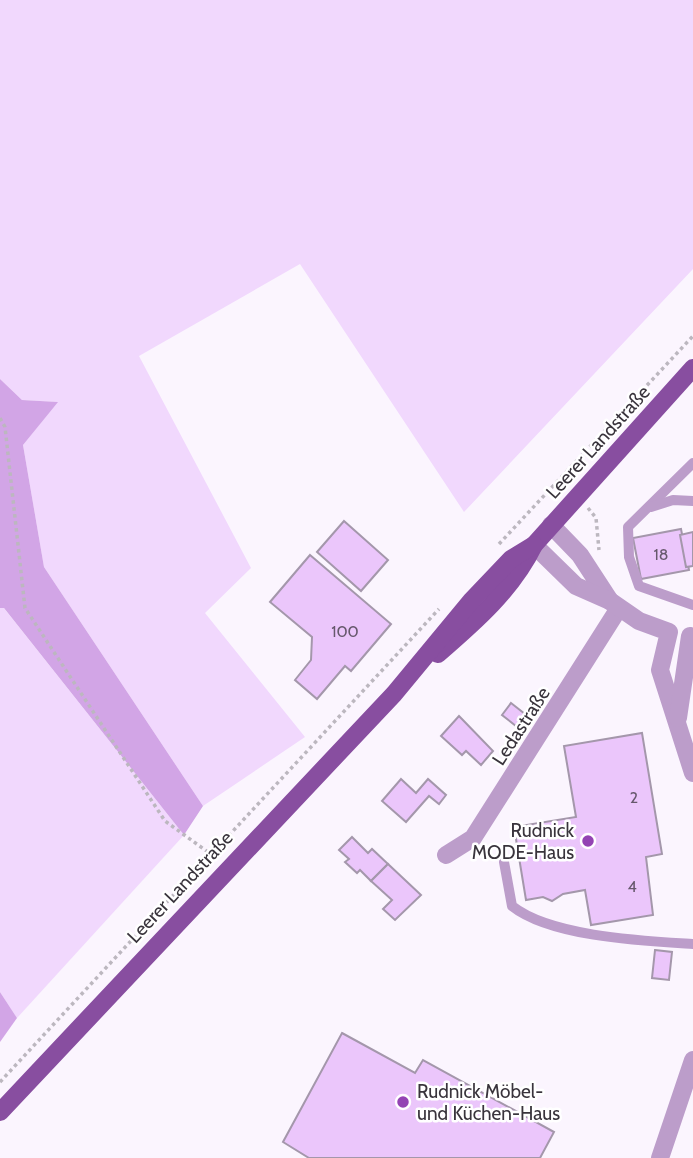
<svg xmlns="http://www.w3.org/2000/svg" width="693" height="1158" font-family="Cabin,sans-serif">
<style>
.green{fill:#f1d8fd}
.forest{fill:#d2a5e6}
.building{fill:#ebc6fb;stroke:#a497ab;stroke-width:2}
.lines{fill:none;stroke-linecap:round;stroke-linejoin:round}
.path{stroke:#bcb7bf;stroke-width:3.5;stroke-dasharray:3.5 3.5;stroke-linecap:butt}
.service{stroke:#bc9dca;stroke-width:10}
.minor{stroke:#bc9dca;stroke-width:18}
.tertiary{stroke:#bc9dca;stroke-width:18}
.primary{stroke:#884ea0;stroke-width:18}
.poi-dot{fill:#9343b3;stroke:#fff;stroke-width:2.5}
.labels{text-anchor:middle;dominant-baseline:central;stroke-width:5;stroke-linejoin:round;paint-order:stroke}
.number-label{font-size:16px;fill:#66586c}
.street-label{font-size:19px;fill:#39343c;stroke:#fff}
.poi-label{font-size:19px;fill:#39343c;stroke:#fff;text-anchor:end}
</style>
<rect width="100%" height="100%" fill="#fbf5fe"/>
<g class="green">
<path d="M0,0H693V269L464,512L300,264L139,356L251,568L205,613L305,737L203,806L44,567L23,445L57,402L22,400L0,379Z"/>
<path d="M3,607L184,835L17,1018L0,992V608Z"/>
</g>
<g class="forest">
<path d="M0,379L22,400L58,402L23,445L44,567L203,806L184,835L4,608H0Z"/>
<path d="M0,992L17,1018L0,1042Z"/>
</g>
<g class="building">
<path d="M344,521L388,560L361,591L317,552Z"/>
<path d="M681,529L689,570L641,579L633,538Z"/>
<path d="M693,532V566L686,567L680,535Z"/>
<path d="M310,555L391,624L351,671L345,666L317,699L295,680L311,660L312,637L270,602Z"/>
<path d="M511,703L530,718L521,730L502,715Z"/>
<path d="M459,716L493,751L481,765L466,751L462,755L441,736Z"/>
<path d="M642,733L662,854L646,857L653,915L591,925L585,890L563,894L552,901L543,897L526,900L514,827L576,817L564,746Z"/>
<path d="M401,779L416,793L428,779L446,795L439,804L429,796L406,822L382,801Z"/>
<path d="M352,837L368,853L372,849L388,864L371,881L360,870L357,873L345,862L349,859L339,850Z"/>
<path d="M388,864L421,895L395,920L383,909L392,900L371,881Z"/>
<path d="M655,950L672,952L669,980L652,978Z"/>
<path d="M342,1033L415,1073L423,1060L554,1132L540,1158H309L283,1142Z"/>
</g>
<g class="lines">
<g class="path">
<path d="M0,418L5,427L25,608L165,821L212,855"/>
<path d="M588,508L596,518L599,550"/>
<path d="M499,544L693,336"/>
<path d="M0,1082L439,609"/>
</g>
<g class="service">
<path d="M693,463L628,527L629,557L639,586L693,605"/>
<path d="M651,507L673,500L693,501"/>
<path d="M504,862L512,906C551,937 644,941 693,944"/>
</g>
<path class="minor" d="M446,855L473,838L619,608"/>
<g class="tertiary">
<path d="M551,525L580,555L610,601"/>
<path d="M534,545L576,586L610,601L639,621L669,632L660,670L693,773"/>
<path d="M678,718L690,636"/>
<path d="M660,1158L693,1060"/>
</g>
<g class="primary">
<path d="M438,654C475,622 512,590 534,545L693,368"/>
<path d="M0,1112L394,694L471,601L511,559L534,545"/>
</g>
</g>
<g class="poi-dot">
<circle cx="588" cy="841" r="7"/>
<circle cx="403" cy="1102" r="7"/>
</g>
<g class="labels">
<g class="number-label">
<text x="661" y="554">18</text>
<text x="345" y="631">100</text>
<text x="634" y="797">2</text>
<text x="632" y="886">4</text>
</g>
<g class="street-label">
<text transform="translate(598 442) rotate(-48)">Leerer Landstraße</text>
<text transform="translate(521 726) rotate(-57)">Ledastraße</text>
<text transform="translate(180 887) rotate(-47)">Leerer Landstraße</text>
</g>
<g class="poi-label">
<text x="574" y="830">Rudnick<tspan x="574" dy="22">MODE-Haus</tspan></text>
<text x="417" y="1091" text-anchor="start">Rudnick Möbel-<tspan x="417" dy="22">und Küchen-Haus</tspan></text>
</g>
</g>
</svg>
